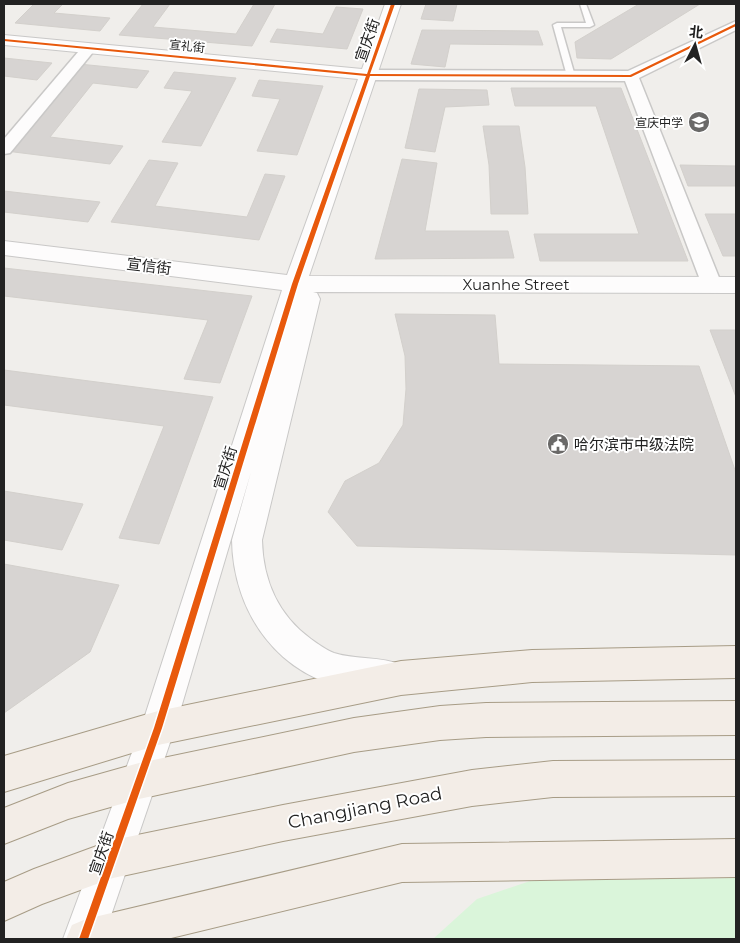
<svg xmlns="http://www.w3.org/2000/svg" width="740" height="943" font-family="Montserrat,'Noto Sans SC',sans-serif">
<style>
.park{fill:#daf5da}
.building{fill:#d7d4d2;stroke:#d3d0cc}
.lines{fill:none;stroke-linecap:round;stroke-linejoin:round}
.service-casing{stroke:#c9c8c7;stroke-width:3}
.minor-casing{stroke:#c9c8c7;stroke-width:3}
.tertiary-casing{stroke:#c9c8c7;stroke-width:2}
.primary-casing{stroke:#a79c86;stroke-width:2}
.service{fill:#fdfcfc;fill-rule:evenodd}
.minor{fill:#fdfcfc;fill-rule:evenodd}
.tertiary{fill:#fdfcfc;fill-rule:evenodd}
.primary{fill:#f3ede7;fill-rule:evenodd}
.cycleway-casing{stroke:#fff;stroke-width:3}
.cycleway{fill:#e8590c;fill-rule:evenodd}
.labels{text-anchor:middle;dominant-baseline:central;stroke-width:4;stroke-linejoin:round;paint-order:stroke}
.far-street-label{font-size:12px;fill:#222;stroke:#fff}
.far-poi-label{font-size:12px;fill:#222;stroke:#fff;text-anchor:end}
.street-label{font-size:15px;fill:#222;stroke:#fff}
.poi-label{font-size:15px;fill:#222;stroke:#fff;text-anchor:start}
.near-street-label{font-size:18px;fill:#222;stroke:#fff}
</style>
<rect width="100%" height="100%" fill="#f0eeeb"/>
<path class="park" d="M736,878V939H433L477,899L530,881Z"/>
<g class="building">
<path d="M34,4H63L54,13L110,18L100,31L15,23Z"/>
<path d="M143,4H170L153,27L236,34L254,4H275L252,46L119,35Z"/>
<path d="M426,4H457L453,21L421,19Z"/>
<path d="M639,4H700L611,59L577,58L575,42Z"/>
<path d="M336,7L363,9L347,49L270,42L277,29L323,34Z"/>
<path d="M422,30L538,31L543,45L450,44L445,67L411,64Z"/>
<path d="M4,58L52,63L37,80L4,76Z"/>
<path d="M79,64L149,71L137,88L93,83L50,137L123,146L110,164L6,151Z"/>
<path d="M174,72L236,78L201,146L162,142L192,91L164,88Z"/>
<path d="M259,80L323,86L297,155L257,151L280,99L252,96Z"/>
<path d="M511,88H621L688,261H540L534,234H639L596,106H515Z"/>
<path d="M419,89L487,90L489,105L445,107L435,152L405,148Z"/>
<path d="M483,126H519L525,167L528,214H491L489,165Z"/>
<path d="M402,159L437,163L425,231H508L514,258L375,259Z"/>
<path d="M149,160L178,163L155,206L247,217L265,174L285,176L259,240L111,222Z"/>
<path d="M680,165L736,166V186H688Z"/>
<path d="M4,191L100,202L88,222L4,212Z"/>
<path d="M705,214H736V256H723Z"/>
<path d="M4,268L252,296L220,383L184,379L208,320L4,296Z"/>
<path d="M395,314L495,315L499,364L699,366L736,473V555L357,546L328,512L345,481L379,463L403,425L406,389L405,356Z"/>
<path d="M710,330H736V397Z"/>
<path d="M4,370L213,397L159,544L119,538L164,426L4,405Z"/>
<path d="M4,491L83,504L62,550L4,540Z"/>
<path d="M4,564L119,585L90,652L4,713Z"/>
</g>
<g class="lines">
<g class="service-casing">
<path id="service" d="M580,4H586L594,25L590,27H561L575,76L571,78L567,76L553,25L557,23H586Z"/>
</g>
<g class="minor-casing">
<g id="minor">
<path d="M736,21V30L639,78L722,285L719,290L712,292L705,290L702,285L625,81L369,80L364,78L361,75L364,72L369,70L628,71Z"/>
<path d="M89,44L94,45L96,48L94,51L10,153L4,154V139L84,45Z"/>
</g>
</g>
<g class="tertiary-casing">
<path id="tertiary" d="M385,4H401L309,276L736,277V293L313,292L317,293L320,299L262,540C263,580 278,615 311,639C318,644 326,650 334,653C356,660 380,656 402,665L406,677L402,689C386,695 370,691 353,689C279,678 233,613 232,540L251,472L175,728L103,939H63L141,728L282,290L4,255V241L287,275L358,79L4,45V35L362,69Z"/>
</g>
<g class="primary-casing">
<g id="primary">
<path d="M736,646V678L532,682L401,695L158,745L4,792V756L158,711L401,661L532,650Z"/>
<path d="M736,701V735L486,737L440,740L354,752L139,799L68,819L4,844V808L68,783L139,763L354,718L440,706L486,703Z"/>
<path d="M736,760V796L553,797L472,806L283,841L113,878L42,904L4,921V882L34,869L113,840L283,805L472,770L553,761Z"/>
<path d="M736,839V877L402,882L167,939H66L72,925L86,919L402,844Z"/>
</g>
</g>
<use href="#service" class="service"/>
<use href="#minor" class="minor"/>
<use href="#tertiary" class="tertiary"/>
<use href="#primary" class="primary"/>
<g class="cycleway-casing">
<path id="cycleway" d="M391,4H395L370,74L630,75L735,24H736V26L631,77L370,76L298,284L162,728L88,939H79L154,728L292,284L366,76L4,41V39L367,74Z"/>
</g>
<use href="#cycleway" class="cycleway"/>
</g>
<defs>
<g id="school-disc" transform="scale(1.125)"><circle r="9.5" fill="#6a6968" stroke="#fff"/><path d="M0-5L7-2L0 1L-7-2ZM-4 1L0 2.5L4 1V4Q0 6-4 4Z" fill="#fff"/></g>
<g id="civic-disc" transform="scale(1.125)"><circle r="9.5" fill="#6a6968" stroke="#fff"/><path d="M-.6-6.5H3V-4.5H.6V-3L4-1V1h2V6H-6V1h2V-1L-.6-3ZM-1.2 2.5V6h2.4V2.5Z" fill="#fff"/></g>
</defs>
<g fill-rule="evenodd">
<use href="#school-disc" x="699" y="122"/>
<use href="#civic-disc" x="558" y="444"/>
</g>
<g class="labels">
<g class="far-street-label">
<text transform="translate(187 46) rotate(6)">宣礼街</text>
</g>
<g class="far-poi-label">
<text x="683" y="122">宣庆中学</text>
</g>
<g class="street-label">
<text transform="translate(367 40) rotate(-71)">宣庆街</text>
<text transform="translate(149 266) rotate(7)">宣信街</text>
<text x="516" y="284">Xuanhe Street</text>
<text transform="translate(225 468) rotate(-73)">宣庆街</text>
<text transform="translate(101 853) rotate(-71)">宣庆街</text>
</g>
<g class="poi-label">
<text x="574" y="444">哈尔滨市中级法院</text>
</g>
<g class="near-street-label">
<text transform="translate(365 808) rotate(-11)">Changjiang Road</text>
</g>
</g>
<rect width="740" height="943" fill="none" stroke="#222222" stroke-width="10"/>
<g transform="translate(695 45) rotate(6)" stroke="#ffffff" stroke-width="4" paint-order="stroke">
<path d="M0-4L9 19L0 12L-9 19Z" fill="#222222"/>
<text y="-8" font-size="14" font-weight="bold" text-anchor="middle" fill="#222222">北</text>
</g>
</svg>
